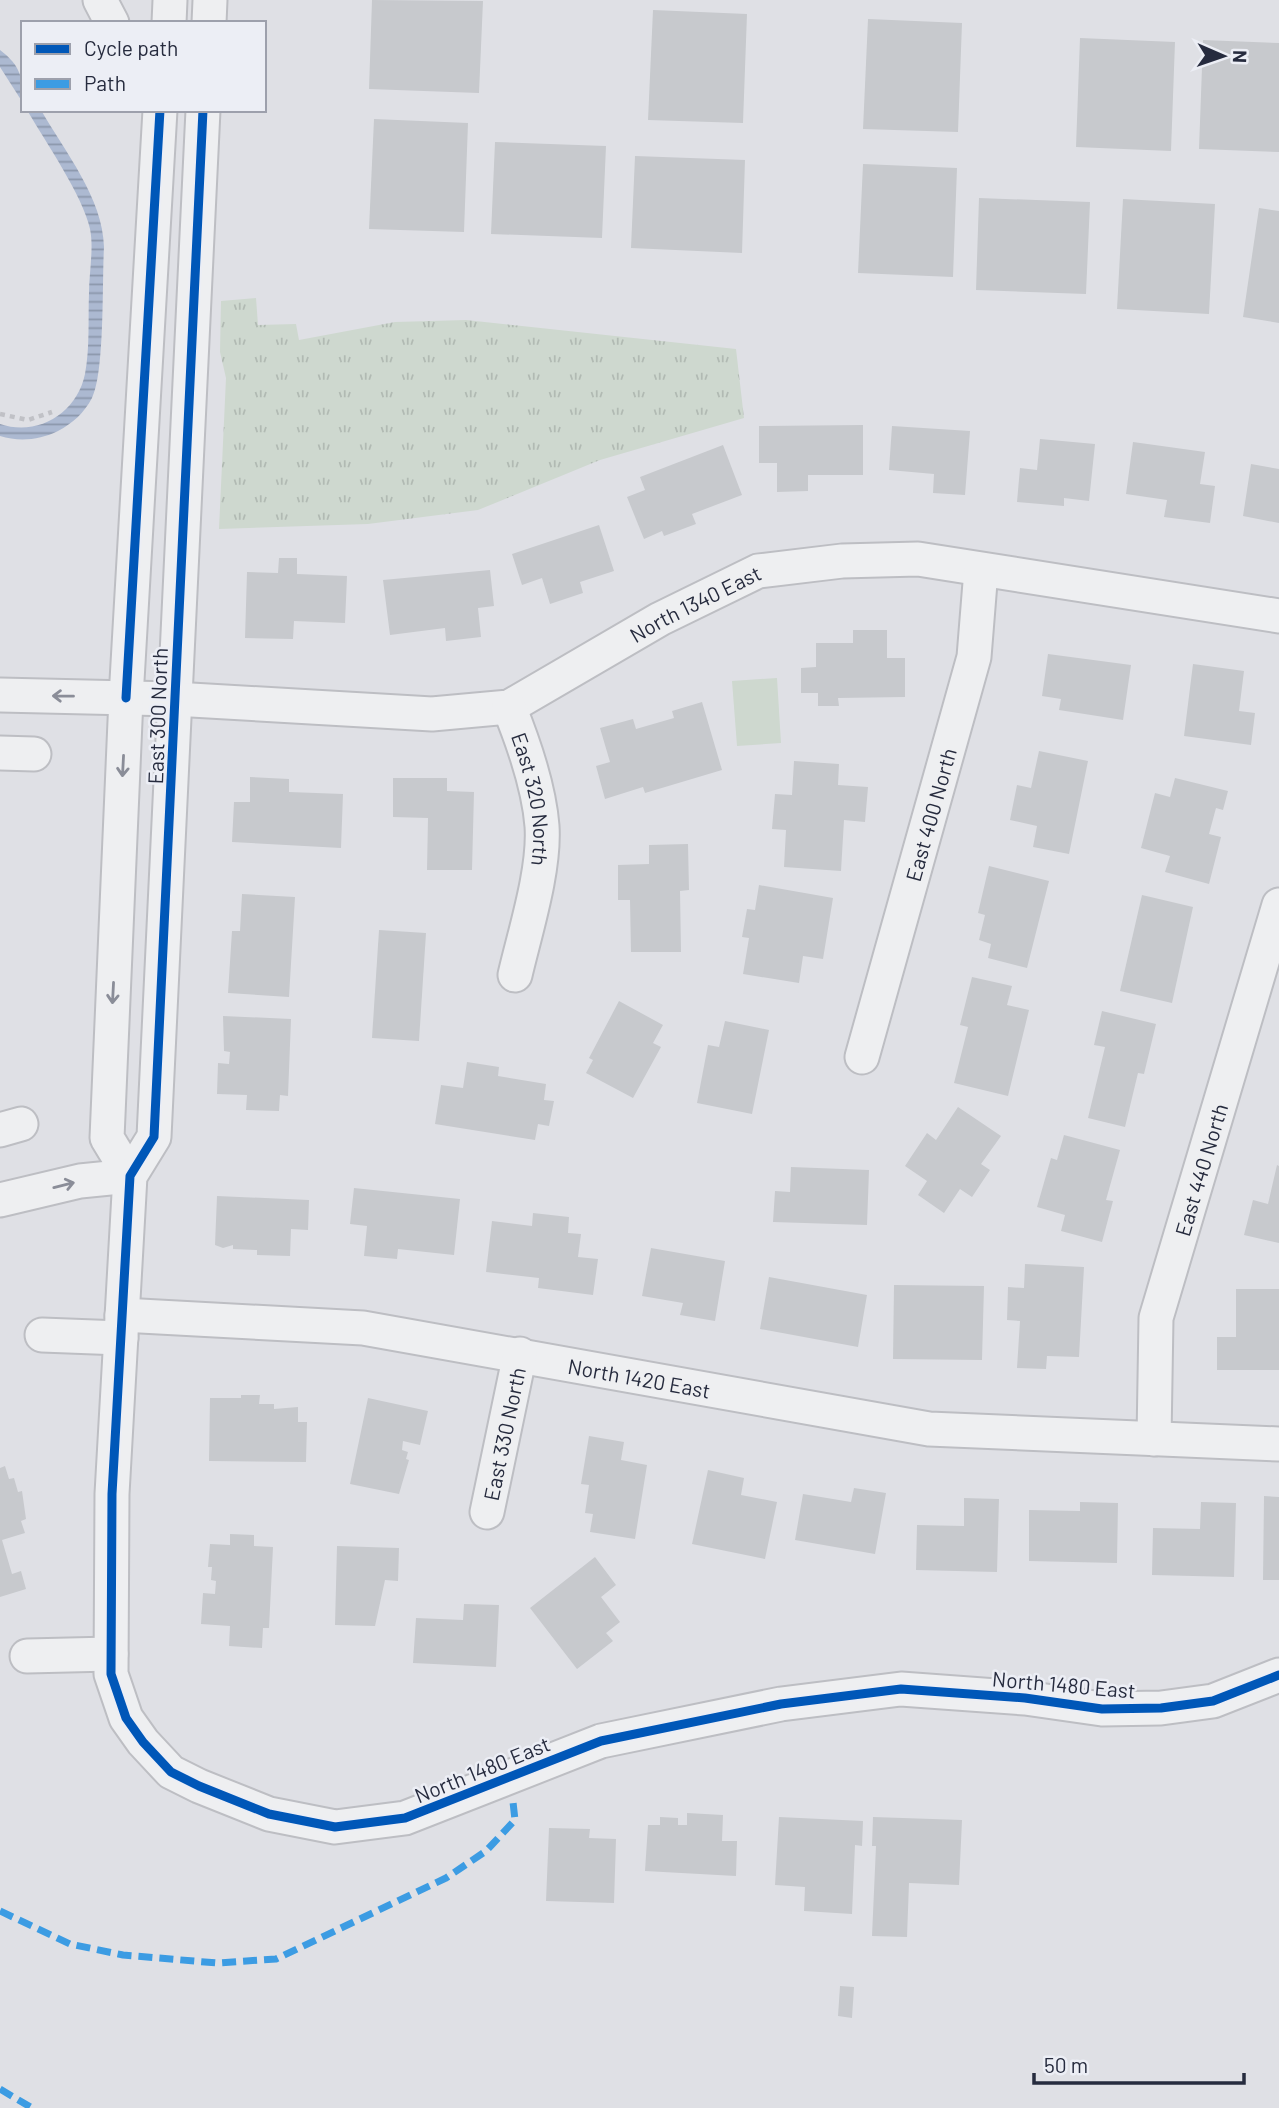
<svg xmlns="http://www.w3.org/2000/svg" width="1279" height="2108" font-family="Barlow,sans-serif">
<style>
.grass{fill:url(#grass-tufts)}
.green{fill:#ced8cf}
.water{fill:url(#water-rules)}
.building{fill:#c7c9cd}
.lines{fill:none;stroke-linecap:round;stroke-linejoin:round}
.minor-casing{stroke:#bdbec3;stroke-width:37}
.path{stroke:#c0c1c6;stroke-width:4.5;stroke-dasharray:5 5;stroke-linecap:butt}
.minor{stroke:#eeeff1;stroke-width:33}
.quiet{stroke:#3c9ce3;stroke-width:7;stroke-dasharray:14 7;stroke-linecap:butt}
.cycleway-casing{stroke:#eceef5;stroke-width:13}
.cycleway{stroke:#0057b8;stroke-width:9}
.oneway{stroke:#8a8d98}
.labels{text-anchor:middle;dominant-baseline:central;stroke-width:5;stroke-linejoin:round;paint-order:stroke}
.street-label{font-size:21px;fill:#262b3e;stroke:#eceef5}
</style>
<defs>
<pattern id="grass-tufts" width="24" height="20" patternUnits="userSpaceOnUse" patternTransform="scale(1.75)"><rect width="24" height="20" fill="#ced8cf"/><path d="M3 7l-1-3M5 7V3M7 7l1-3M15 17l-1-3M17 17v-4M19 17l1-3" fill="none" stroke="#b1bab3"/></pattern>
<pattern id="water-rules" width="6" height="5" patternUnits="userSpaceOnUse" patternTransform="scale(1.75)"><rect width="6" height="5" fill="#acb9d1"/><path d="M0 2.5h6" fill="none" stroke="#8c97ab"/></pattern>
</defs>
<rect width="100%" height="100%" fill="#dfe0e5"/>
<path class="grass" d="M256,298L258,325L296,324L299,340L395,322L466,320L736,349L744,418L600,460L478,510L368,524L219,529L226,378L220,352L221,301Z"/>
<path class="green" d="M777,678L781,743L737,746L732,681Z"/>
<g class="water">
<path d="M0,50C21,66 23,78 23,103L0,67Z"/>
<path d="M27,110H41C65,152 103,198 104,247C102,280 105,372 92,398C84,413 73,423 58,431C40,440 19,442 0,436V424C38,437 77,413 85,374C90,348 88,319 89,293C89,273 94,248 90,229C83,196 45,141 27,110Z"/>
</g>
<g class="building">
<path d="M372,0L483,1L479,93L369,89Z"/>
<path d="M653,10L747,14L743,123L648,120Z"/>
<path d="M868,19L962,23L958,132L863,129Z"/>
<path d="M1080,38L1175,42L1171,151L1076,147Z"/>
<path d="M1203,40L1279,43V152L1199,149Z"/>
<path d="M374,119L468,123L464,232L369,229Z"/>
<path d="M495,142L606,146L602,238L491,234Z"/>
<path d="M635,156L745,160L742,253L631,248Z"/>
<path d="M863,164L957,168L953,277L858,273Z"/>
<path d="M979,198L1090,202L1086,294L976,290Z"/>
<path d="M1123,199L1215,204L1209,314L1117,309Z"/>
<path d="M1259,208L1279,211V323L1243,317Z"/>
<path d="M863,425V475H808V491L777,492V463H759V426Z"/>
<path d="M892,426L970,431L965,495L933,493L934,474L889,470Z"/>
<path d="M1040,439L1095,444L1089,501L1064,498V506L1017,502L1020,468L1037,470Z"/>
<path d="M1133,442L1205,452L1200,484L1215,486L1210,523L1164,517L1167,500L1126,494Z"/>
<path d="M723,445L742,495L692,514L696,524L664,536L662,531L644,539L627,497L645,490L640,477Z"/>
<path d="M1251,464L1279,469V523L1243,516Z"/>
<path d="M599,525L614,571L580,582L583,593L550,604L542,578L522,585L512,554Z"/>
<path d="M279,558H297V574L347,576L345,623L294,621L293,639L245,638L247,572L278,573Z"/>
<path d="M490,570L494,606L478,608L481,637L446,641L445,628L390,635L383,580Z"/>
<path d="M853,630H887V658H905V697L838,698L839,706H818V693H801V668L816,667V643H853Z"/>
<path d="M1048,654L1131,665L1123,720L1059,710L1061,699L1042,696Z"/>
<path d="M1193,664L1244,671L1239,711L1255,713L1251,745L1184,736Z"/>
<path d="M702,702L722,770L645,793L643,787L605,799L596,766L610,762L600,728L633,719L636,729L674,718L672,711Z"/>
<path d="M1039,751L1088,761L1069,854L1033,847L1037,826L1010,820L1017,785L1031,788Z"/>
<path d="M794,761L839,764L838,785L868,787L865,822L844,820L841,871L784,867L786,830L772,829L775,794L792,795Z"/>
<path d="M250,777L289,779V792L343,794L341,848L232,842L234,802H250Z"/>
<path d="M393,778H447V791L474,792L472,870H427L428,818L393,817Z"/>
<path d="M1175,778L1228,791L1223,810L1216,808L1209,834L1221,837L1209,884L1165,872L1170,856L1141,848L1155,793L1170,797Z"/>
<path d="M688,844L689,890L680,891L681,952H631L630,900H618V865L649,864V845Z"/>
<path d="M989,866L1049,881L1027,968L988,958L991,944L979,940L985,915L978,913Z"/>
<path d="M759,885L833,898L823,959L803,956L799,983L743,974L749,938L742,937L747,909L755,910Z"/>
<path d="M242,894L295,897L289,997L228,993L232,931H240Z"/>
<path d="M1142,895L1193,907L1172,1003L1120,991Z"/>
<path d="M379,930L426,933L419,1041L372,1038Z"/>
<path d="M972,977L1012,986L1007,1005L1029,1010L1008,1096L954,1083L968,1027L960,1025Z"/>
<path d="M619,1001L663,1025L653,1043L661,1047L633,1098L586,1073L593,1060L589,1058Z"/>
<path d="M1102,1011L1156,1024L1144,1074L1138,1073L1125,1127L1088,1118L1105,1047L1094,1045Z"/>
<path d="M223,1016L291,1019L288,1096L280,1095L279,1111L246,1110L247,1095L217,1094L218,1063L229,1064L230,1052L224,1051Z"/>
<path d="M725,1021L769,1030L752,1114L697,1103L708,1045L719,1047Z"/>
<path d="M467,1062L499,1067L498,1076L546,1084L544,1100L554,1101L549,1126L538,1124L535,1140L435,1124L441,1085L463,1088Z"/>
<path d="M958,1107L1001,1136L981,1164L990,1170L972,1197L960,1189L944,1213L918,1195L927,1181L905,1166L927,1133L936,1140Z"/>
<path d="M1064,1135L1120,1150L1106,1200L1113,1201L1102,1242L1061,1231L1065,1215L1037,1207L1051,1158L1057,1160Z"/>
<path d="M1277,1165L1279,1166V1243L1244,1235L1253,1200L1268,1204Z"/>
<path d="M791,1167L869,1170L867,1225L773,1222L775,1191L790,1192Z"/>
<path d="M354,1188L460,1199L454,1255L398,1249L397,1259L364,1256L367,1226L350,1224Z"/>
<path d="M217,1196L309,1200L308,1230L291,1229L290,1256L257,1255V1250L233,1249V1245L223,1248L215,1245Z"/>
<path d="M533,1213L569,1217L568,1233L581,1234L578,1257L598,1259L593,1295L538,1288L539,1278L486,1272L492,1221L532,1226Z"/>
<path d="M651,1248L725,1261L715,1321L680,1315L683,1303L642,1296Z"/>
<path d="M1025,1264L1084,1267L1079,1357L1047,1356L1046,1369L1017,1368L1020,1321L1007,1320L1008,1287L1024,1288Z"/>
<path d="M769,1277L867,1295L858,1347L760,1329Z"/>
<path d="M894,1285L984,1286L982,1360L893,1359Z"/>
<path d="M1236,1289H1279V1370H1217V1337H1236Z"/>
<path d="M241,1395H260L259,1404H274V1409L298,1407V1422H307L306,1462L209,1461L210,1398H241Z"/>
<path d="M368,1398L428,1411L420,1445L403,1441L402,1450L408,1452L406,1459L409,1460L399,1494L350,1484Z"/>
<path d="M589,1436L624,1442L621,1460L647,1465L635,1539L590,1532L593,1514L585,1513L589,1485L581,1484Z"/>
<path d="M5,1466L9,1479L14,1478L18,1492L22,1491L26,1519L21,1521L25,1533L2,1540L12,1574L21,1571L26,1589L0,1597V1468Z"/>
<path d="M708,1470L744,1478L741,1495L777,1502L765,1559L692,1544Z"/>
<path d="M854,1488L886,1493L875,1554L795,1540L803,1494L851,1502Z"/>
<path d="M1264,1496L1279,1497V1580H1263Z"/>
<path d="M964,1498L999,1499L997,1572L916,1570L917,1525L964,1526Z"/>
<path d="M1080,1502L1118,1503L1117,1563L1029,1561V1510L1080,1511Z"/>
<path d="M1201,1502L1236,1503L1234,1577L1152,1575L1153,1528L1200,1529Z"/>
<path d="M230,1534L254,1535V1546L273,1547L269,1628H263L262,1648L229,1646L230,1626L201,1624L203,1593L215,1594L216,1581L211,1580L212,1567H208L210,1544L230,1545Z"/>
<path d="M337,1546L399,1548L398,1581L385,1580L375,1626L335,1625Z"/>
<path d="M595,1557L616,1585L601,1597L620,1622L606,1633L613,1641L577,1669L530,1608Z"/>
<path d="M464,1604L499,1605L496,1667L413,1663L416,1618L463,1620Z"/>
<path d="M687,1813L723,1815L722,1841H737L736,1876L645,1871L648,1825H660V1817L678,1818V1825H687Z"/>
<path d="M779,1817L863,1821L862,1846L855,1845L852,1914L804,1911L805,1887L775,1885Z"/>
<path d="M873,1817L962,1820L959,1885L909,1883L907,1937L872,1936L876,1846H872Z"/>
<path d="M549,1828L590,1829L589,1838L616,1839L614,1903L546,1901Z"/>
<path d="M840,1986L854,1987L852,2018L838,2016Z"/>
</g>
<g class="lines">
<g class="minor-casing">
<g id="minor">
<path d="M100,0L112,23"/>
<path d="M169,23L170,0"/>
<path d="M209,23L210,0"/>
<path d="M203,110L154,1137L130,1176L112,1494L111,1674L126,1718L143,1742L171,1772L199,1786L269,1814L335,1827L405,1818L601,1741L781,1704L901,1689L1025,1698L1102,1709L1161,1708L1213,1701L1279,1675"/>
<path id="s1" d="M0,695L174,699L432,714L509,707L660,619L758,571L842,561L918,559L1279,616"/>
<path id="s2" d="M509,707C524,744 539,787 542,826C545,870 525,932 515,975"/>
<path d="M0,753L34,754"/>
<path id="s3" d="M862,1057L974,657L981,570"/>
<path d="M0,1130L21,1124"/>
<path d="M130,1176L107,1138L126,698L160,110"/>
<path d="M0,1200L80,1181L130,1176"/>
<path id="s4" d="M122,1315L363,1328L929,1429L1279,1444"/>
<path d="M42,1335L121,1338"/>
<path id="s5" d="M1154,1439L1156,1318L1279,905"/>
<path id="s6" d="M487,1512L520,1354"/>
<path d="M27,1656L111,1654"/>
</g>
</g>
<path class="path" d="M0,414L28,420L52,412"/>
<use href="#minor" class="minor"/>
<g class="quiet">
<path d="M0,1911L70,1944L123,1955L217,1963L276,1959L446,1878L486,1851L515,1820L513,1802"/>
<path d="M0,2089L32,2108"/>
</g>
<g class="cycleway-casing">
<g id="cycleway">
<path d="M203,110L154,1137L130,1176L112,1494L111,1674L126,1718L143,1742L171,1772L199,1786L269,1814L335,1827L405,1818L601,1741L781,1704L901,1689L1025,1698L1102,1709L1161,1708L1213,1701L1279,1675"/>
<path d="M126,698L160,110"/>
</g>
</g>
<use href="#cycleway" class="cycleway"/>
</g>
<defs><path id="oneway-shaft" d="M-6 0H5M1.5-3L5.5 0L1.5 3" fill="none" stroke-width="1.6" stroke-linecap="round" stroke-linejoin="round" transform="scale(1.75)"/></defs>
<g class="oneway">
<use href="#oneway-shaft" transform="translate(63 696) rotate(-179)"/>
<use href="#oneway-shaft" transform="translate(123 766) rotate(93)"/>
<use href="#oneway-shaft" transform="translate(113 993) rotate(93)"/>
<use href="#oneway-shaft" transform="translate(64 1185) rotate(-14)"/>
</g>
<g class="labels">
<g class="street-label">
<text stroke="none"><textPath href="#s1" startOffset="723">North 1340 East</textPath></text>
<text transform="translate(157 716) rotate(-88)">East 300 North</text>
<text stroke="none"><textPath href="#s2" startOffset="96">East 320 North</textPath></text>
<text stroke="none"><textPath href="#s3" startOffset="252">East 400 North</textPath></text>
<text stroke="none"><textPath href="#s5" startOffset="276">East 440 North</textPath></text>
<text stroke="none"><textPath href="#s4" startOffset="522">North 1420 East</textPath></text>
<text stroke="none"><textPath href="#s6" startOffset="80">East 330 North</textPath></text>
<text transform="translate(1064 1684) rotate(5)">North 1480 East</text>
<text transform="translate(482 1769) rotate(-22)">North 1480 East</text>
</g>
</g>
<rect x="21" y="21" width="245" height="91" fill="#eceef5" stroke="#9da0ac" stroke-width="2"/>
<rect x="35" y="44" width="35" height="10" fill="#0057b8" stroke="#9da0ac" stroke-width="2"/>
<text x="84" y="56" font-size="21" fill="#262b3e">Cycle path</text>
<rect x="35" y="79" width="35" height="10" fill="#3c9ce3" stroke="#9da0ac" stroke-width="2"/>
<text x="84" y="91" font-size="21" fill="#262b3e">Path</text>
<g transform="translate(1223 56) rotate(92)" stroke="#eceef5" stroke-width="5" paint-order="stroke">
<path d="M0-5L12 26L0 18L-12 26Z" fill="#262b3e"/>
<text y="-10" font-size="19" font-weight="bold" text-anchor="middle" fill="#262b3e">N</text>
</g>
<path d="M1034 2073v10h210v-10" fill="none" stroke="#262b3e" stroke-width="3.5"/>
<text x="1044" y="2073" font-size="21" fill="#262b3e" stroke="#eceef5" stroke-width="5" paint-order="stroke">50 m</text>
</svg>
